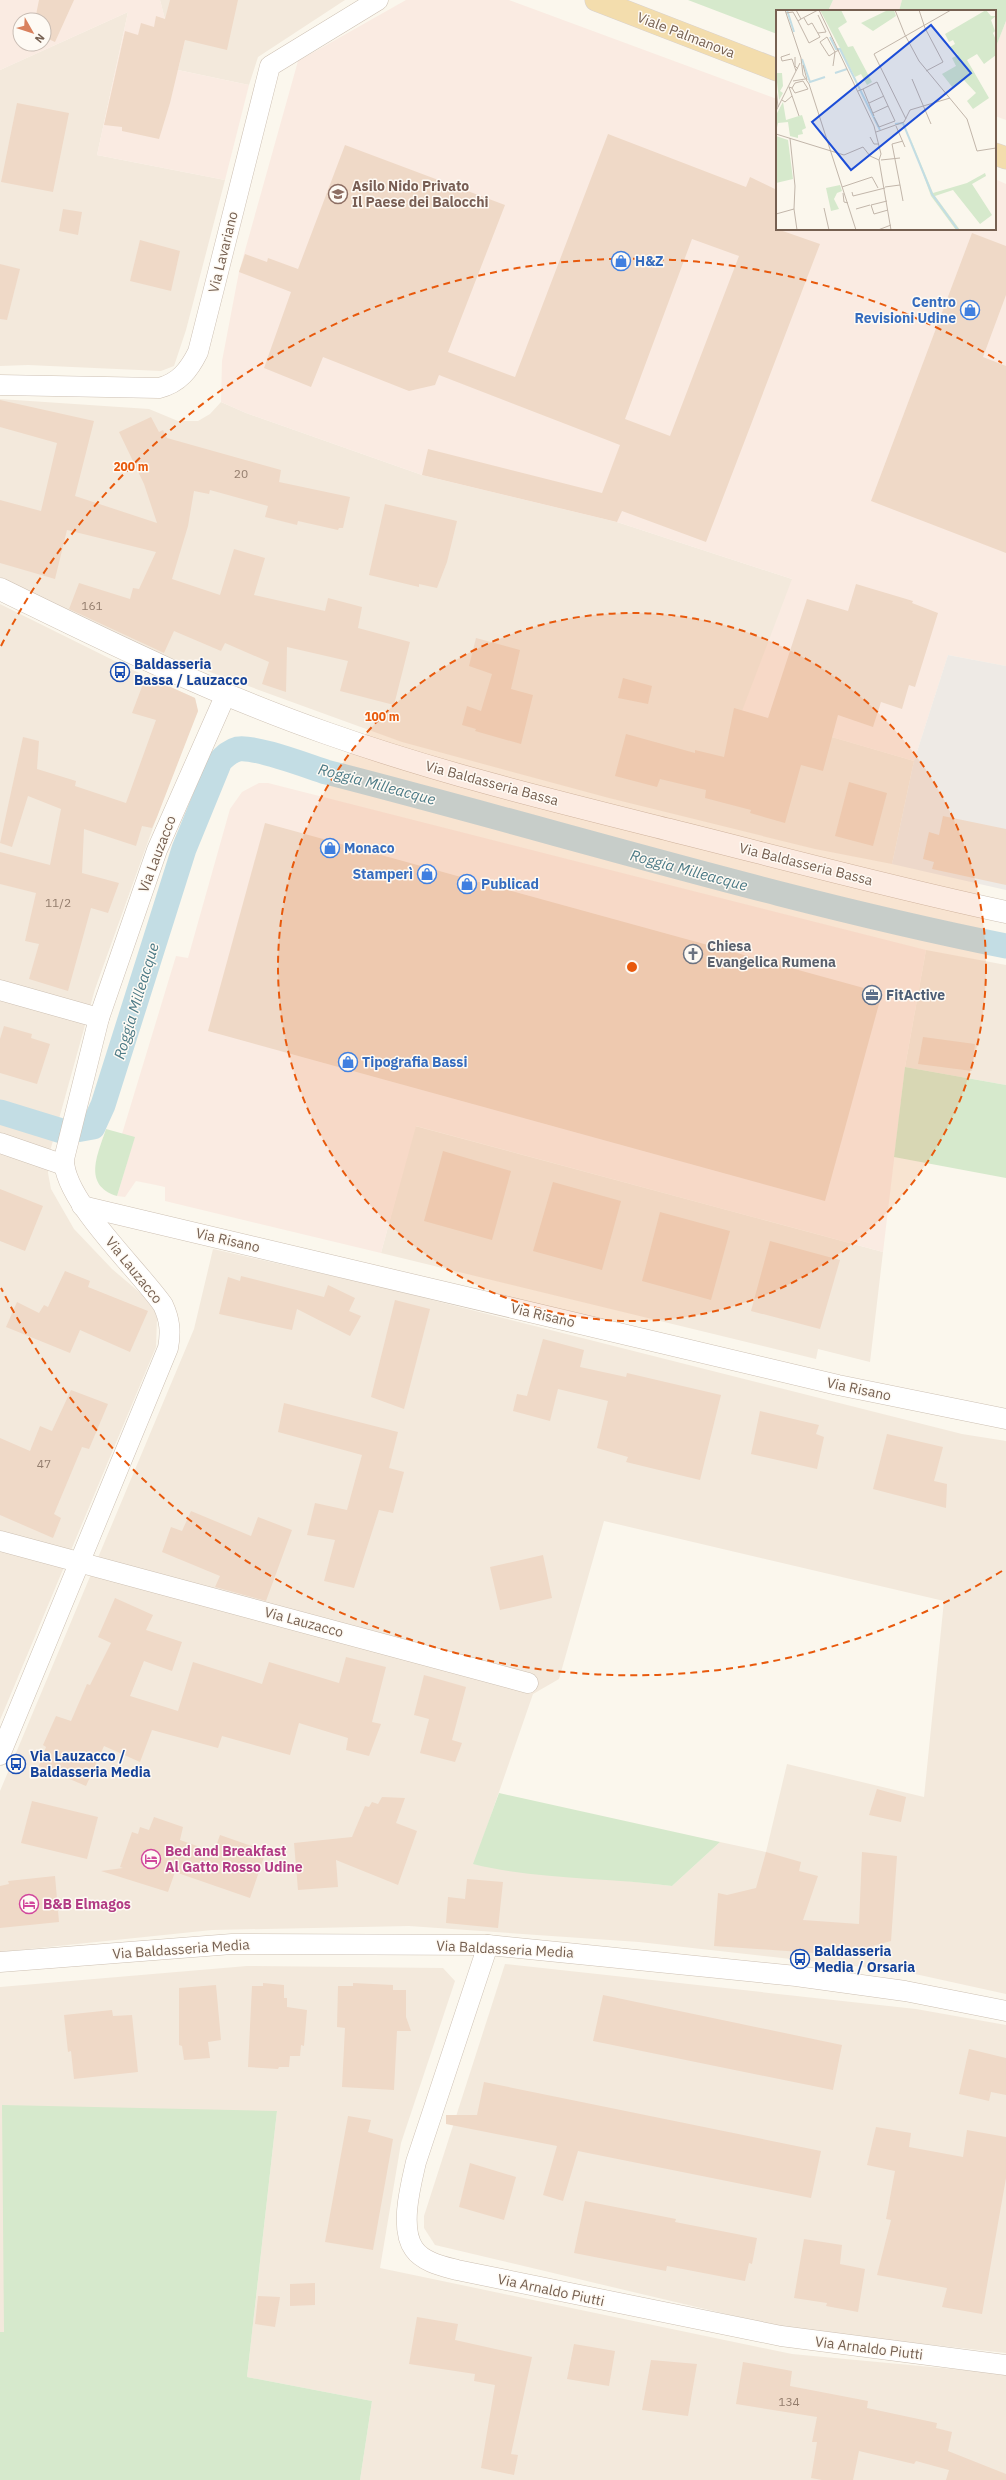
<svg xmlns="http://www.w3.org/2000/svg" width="1006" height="2480" font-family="'IBM Plex Sans',sans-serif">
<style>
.residential{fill:#f3e9dc;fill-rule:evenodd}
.commercial{fill:#faebe2;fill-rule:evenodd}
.industrial{fill:#eeeae5}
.green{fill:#d6e9cc}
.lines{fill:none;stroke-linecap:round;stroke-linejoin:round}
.canal{stroke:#c3dde4;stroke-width:25}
.building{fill:#efd9c7;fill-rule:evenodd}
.minor-casing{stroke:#cdc0b3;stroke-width:21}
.tertiary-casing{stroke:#cdc0b3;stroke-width:23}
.primary-casing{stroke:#d9d2ce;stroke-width:23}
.minor{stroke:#fff;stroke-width:20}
.tertiary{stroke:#fff;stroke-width:22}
.primary{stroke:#f3ddad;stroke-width:22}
.ring{fill:none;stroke:#e8590c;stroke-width:2;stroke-dasharray:7 5}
.labels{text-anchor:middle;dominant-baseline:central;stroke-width:3;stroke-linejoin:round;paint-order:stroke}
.number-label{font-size:12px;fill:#947e6e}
.street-label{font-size:14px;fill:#766051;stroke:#fefaf4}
.education-label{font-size:14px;font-weight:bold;fill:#785e54;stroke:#fefaf4;text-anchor:start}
.shop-label{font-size:14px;font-weight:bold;fill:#366cbe;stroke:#fefaf4;text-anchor:start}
.transit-label{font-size:14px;font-weight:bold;fill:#164399;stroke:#fefaf4;text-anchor:start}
.worship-label{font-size:14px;font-weight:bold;fill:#5b616d;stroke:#fefaf4;text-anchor:start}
.service-label{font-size:14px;font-weight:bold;fill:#4e5e75;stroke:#fefaf4;text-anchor:start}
.hotel-label{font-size:14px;font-weight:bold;fill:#b23c85;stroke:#fefaf4;text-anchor:start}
.water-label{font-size:15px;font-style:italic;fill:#4c7a86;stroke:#fefaf4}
.inset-river{fill:none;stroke:#c3dde4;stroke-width:2}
.inset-road{fill:none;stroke:#c2b6aa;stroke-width:1}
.view{fill:#1d4ed8;fill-opacity:0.15;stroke:#1d4ed8;stroke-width:2}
.inset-edge{fill:none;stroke:#766051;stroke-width:2}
.centre{fill:#e8590c;stroke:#fefaf4;stroke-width:2}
.ring-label{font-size:12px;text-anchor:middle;font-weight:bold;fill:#e8590c;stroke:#fefaf4;stroke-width:3;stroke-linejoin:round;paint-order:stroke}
</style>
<rect width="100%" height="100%" fill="#fbf7ed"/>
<g class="residential">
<path d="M160,0H345L258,57L249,85L178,70Z"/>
<path d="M128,12L97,155L225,180L186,330L174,366L161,371L28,365L0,366V70Z"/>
<path d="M0,399L149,409L178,421H198L210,414L221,402L246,413L422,475L617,522L792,579L832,737L914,761L892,864L815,849L609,798L402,742L163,655L68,612L0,577Z"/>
<path d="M0,604L145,676L195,698L198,711L173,772L95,989L49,1155L48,1173L51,1189L74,1229L112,1269L145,1297L153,1307L157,1318L156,1347L0,1720Z"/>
<path d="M926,950L1006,965V1085L905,1067Z"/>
<path d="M415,1126L883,1252L870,1362L818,1349L816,1359L381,1253Z"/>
<path d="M213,1249L373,1285L962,1434L1006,1441V1994L906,1972L639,1942L409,1926L212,1930L0,1952V1791L194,1329ZM604,1521L944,1601L924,1797L787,1764L766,1852L720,1842L672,1886L474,1864L533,1694L559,1679Z"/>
<path d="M505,1964L916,2009L1006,2025V2353L789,2329L435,2245L424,2228V2216Z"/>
<path d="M247,1966L443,1968L455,1981L401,2143L380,2268L792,2354L1006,2374V2480H360L372,2401L247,2377L277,2111L4,2332H0V1987Z"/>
</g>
<g class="commercial">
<path d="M0,0H160L165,19L177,39L185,41L178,70L249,85L225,180L97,155L128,12L0,70ZM20,20H44V44H20Z"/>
<path d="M406,0H509L777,99V229H995V179L1006,184V666L948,655L914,761L742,711L792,579L617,522L422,475L246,413L221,402L222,361L239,272L298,61Z"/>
<path d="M833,0H902L899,11H828Z"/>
<path d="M1006,21V120L995,116V49Z"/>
<path d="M259,783H268L926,950L905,1067L883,1252L416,1126L381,1253L165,1201V1187L156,1185L136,1181L125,1197L117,1196L134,1138L122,1134L176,956L188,958L230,809L242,792Z"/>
</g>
<path class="industrial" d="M948,655L1006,666V890L892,864L914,761Z"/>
<g class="green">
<path d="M688,0H833L828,11H777V34Z"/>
<path d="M902,0H1006V21L995,49V11H899Z"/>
<path d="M905,1067L1006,1085V1178L894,1157Z"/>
<path d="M106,1129L135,1137L117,1196C82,1185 98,1154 106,1129Z"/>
<path d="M499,1793L720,1842L672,1886C606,1877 538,1880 473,1864Z"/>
<path d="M2,2105L277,2111L247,2377L372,2401L360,2480H0V2332H4Z"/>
</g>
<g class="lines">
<path class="canal" d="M0,1112L65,1132L93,1127L103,1105L184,849L220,761C225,756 230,751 238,749C255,746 307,766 326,772C553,830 777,900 1006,946"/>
</g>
<g class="building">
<path d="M39,0H74L55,42L44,37V20H35Z"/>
<path d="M170,0H238L227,50L185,40L170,103L159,139L122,131V127L104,125L125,31L138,35L141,23L154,27L156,16L165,19Z"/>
<path d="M17,103L69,113L53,192L1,182Z"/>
<path d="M608,134L746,187L750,177L777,190V229L820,244L706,542L622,511L617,522L422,475L428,449L602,493L620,445L439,375L435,385L409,391L323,357L311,387L264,368L291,292L239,272L245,254L267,262L268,258L298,269L345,145L505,205L448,352L515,377ZM692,239L739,256L670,436L625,419Z"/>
<path d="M63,209L82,212L78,235L59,231Z"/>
<path d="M972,233L1006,246V295L983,357L1006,366V553L871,501Z"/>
<path d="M140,240L180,251L171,291L130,281Z"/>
<path d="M0,264L20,269L7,320L0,319Z"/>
<path d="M0,400L94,421L75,496L157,523L144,484L119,432L151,417L159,432L163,430L167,438L281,470L279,482L350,497L343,528H339L338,530L298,521L297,525L265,517L268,506L210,490L209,494L194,491L188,526L172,579L220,595L234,549L265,558L254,595L325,611L328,598L362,607L358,628L410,642L394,705L340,691L348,661L287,647L286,692L262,684L269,662L225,643L221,651L174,631L164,653L69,609L79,583L130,599L133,588L139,589L156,552L67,530L55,579L0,563V500L41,511L57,443L0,427Z"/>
<path d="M385,504L457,521L447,562L437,588L419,584V587L369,575Z"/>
<path d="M856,584L913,601L912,603L938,613L915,687L909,685L902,709L881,702L873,727L838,715L823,771L801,765L785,823L750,813L751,810L705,798L706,790L660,779L657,787L615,776L626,734L695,753V750L724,757L734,708L768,718L807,599L848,611Z"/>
<path d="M476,638L520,650L511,689L533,695L521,744L475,731L476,729L462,725L467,706L481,711L492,674L469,666Z"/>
<path d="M146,676L195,698L198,711L157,817L152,828L142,826L136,846L84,829L82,873L119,883L108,913L91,908L68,991L29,979L39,944L25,941L36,893L0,884V852L50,865L61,809L28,796L12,847L0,843L23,737L39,741L37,769L76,781L75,786L126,803L156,720L132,713Z"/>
<path d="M623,678L652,686L648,704L618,698Z"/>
<path d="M849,782L887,793L873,846L835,836Z"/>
<path d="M943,816L1006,829V885L932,869L934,862L923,859L929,832L939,835Z"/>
<path d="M265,823L882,993L825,1201L208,1031Z"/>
<path d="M4,1026L32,1034L31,1038L50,1044L37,1084L0,1073V1039Z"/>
<path d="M923,1037L975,1044L972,1071L918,1064Z"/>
<path d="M443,1151L511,1171L492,1240L424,1221Z"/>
<path d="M553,1182L621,1201L602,1270L533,1251Z"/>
<path d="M0,1189L43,1206L25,1251L0,1241Z"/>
<path d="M660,1212L730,1231L711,1300L642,1281Z"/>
<path d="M770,1241L840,1260L820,1329L751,1311Z"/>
<path d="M65,1271L90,1281L88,1287L148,1311L130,1352L80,1330L70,1353L6,1327L17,1302L39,1313L44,1305L48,1307Z"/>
<path d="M241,1276L324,1297L328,1285L355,1298L349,1311L361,1316L350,1336L297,1309L292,1330L219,1314L228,1277L240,1281Z"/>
<path d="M395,1300L430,1309L404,1409L371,1397Z"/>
<path d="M543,1339L584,1350L580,1367L626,1377L627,1373L721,1395L700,1480L626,1462L628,1457L597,1448L608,1401L558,1389L550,1421L513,1411L517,1394L527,1396Z"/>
<path d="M71,1390L108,1404L89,1449L82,1447L54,1514L61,1518L53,1538L0,1515V1438L30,1451L40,1426L52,1431Z"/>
<path d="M284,1403L398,1432L389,1468L404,1472L393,1513L379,1510L354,1588L324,1581L335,1540L307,1535L315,1503L347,1510L362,1455L278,1432Z"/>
<path d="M760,1411L819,1425L816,1434L824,1437L817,1469L751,1454Z"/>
<path d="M887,1434L943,1447L934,1481L947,1484L946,1508L873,1489Z"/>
<path d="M191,1511L251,1536L258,1517L292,1530L266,1601L215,1587L220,1576L162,1552L171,1527L182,1531Z"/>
<path d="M543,1555L552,1598L500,1610L490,1567Z"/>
<path d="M115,1598L153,1615L146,1630L182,1642L172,1671L144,1661L130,1696L178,1711L193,1662L262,1684L269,1662L339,1683L346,1657L386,1667L372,1722L381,1724L369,1756L346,1750L348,1738L299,1723L290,1755L222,1736L218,1748L152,1730L140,1762L104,1746L86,1786L39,1766L46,1747L43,1745L56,1716L71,1721L87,1684L90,1685L111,1643L98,1637Z"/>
<path d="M424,1675L466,1687L452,1740L462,1743L455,1762L420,1753L429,1719L414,1715Z"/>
<path d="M877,1789L906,1797L901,1822L869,1815Z"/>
<path d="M382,1797L405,1798L396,1823L417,1831L398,1885L336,1860L338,1887L298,1890L294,1843L352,1837L365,1806L369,1807L372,1802L378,1804Z"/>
<path d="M32,1801L98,1817L87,1859L21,1843Z"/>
<path d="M154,1817L183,1827L180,1840L214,1852L220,1835L266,1851L250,1898L175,1872L168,1892L101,1871L123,1868L120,1867L132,1832L138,1834L140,1827L149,1830Z"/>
<path d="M766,1852L801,1862L799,1871L818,1876L803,1920L859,1924L862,1852L897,1856L891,1941L858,1950L857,1956L714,1946L718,1893L727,1895L756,1888Z"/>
<path d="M55,1876L59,1922L0,1928V1886L9,1884L8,1881Z"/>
<path d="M467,1879L503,1882L498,1928L446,1923L448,1897L465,1899Z"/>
<path d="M263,1983L284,1985V1998H287V2007L307,2010L304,2046L301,2045L300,2056H290L289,2067H279L278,2069L248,2067L252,1986H263Z"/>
<path d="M353,1983L393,1985V1990H406V2017L411,2031H397L394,2090L342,2087L345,2028L337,2027L338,1986H353Z"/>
<path d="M216,1985L221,2040L208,2042L210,2058L184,2060L182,2046L179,2045V1988Z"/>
<path d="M603,1995L842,2045L833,2090L593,2041Z"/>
<path d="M112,2010L113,2016L132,2015L138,2072L74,2079L71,2051L68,2052L64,2015Z"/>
<path d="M969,2049L1006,2058V2095L991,2092L989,2101L959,2094Z"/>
<path d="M484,2082L821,2151L811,2198L578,2151L563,2201L543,2195L557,2146L446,2124V2115H477Z"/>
<path d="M348,2116L371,2120L368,2132L393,2139L373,2250L325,2242Z"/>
<path d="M876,2127L911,2133L909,2147L963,2157L967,2130L1006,2137V2178L982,2314L942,2307L947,2288L877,2275L891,2220L886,2219L895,2171L867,2165Z"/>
<path d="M470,2163L516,2177L504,2220L459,2207Z"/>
<path d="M585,2201L676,2219L675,2222L757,2238L752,2264L749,2263L745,2281L667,2266L666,2271L574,2253Z"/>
<path d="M804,2239L842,2245L840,2264L865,2269L858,2312L826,2306L827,2303L794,2298Z"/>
<path d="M315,2283V2305L290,2306V2284Z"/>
<path d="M258,2296L280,2297L275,2327L255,2324Z"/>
<path d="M417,2317L458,2324L455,2340L532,2357L511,2454L518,2455L514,2475L481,2468L495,2385L474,2381L475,2374L409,2364Z"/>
<path d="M574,2344L615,2351L609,2386L567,2379Z"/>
<path d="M651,2360L697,2364L688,2416L642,2410Z"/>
<path d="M743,2362L792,2371L790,2386L868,2401L867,2408L937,2423L936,2428L952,2432L948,2451L1006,2474V2480H946L949,2470L916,2461L914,2464L859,2451L853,2480H822L811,2478L817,2442H812L817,2417L736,2404Z"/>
</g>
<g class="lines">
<g class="minor-casing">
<g id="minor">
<path d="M0,385L159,388C179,383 189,370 198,352L270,66L378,0"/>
<path d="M0,990L99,1018"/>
<path d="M0,1143L64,1165"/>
<path d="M82,1206L838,1385L1006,1419"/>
<path d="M0,1541L528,1683"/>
<path d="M0,1755L168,1348C171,1332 170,1320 163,1305C138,1269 63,1200 64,1159L99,1018L157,850L226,694"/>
<path d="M488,1945L416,2162C411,2184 399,2228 414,2249C423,2262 442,2266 457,2270L781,2336L1006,2365"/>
<path d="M0,1962L232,1944L488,1945L796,1976L905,1991L1006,2011"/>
</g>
</g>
<g class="tertiary-casing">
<path id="tertiary" d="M0,589C106,641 214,694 326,733C439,773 554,801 670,830C782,858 893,888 1006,912"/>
</g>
<g class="primary-casing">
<g id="primary">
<path d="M596,0L777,70"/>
<path d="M995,154L1006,158"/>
</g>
</g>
<use href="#minor" class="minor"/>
<use href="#tertiary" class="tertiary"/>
<use href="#primary" class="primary"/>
</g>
<circle cx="632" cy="967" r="354" fill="#e8590c" fill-opacity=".12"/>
<g class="ring">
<circle cx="632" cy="967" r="354"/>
<path d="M1002 1571A708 708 0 0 1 1 1288M1 646A708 708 0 0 1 1002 363"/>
</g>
<defs>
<g id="school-ring" transform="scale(1)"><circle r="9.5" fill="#fefaf4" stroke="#8d6e63" stroke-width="1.5"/><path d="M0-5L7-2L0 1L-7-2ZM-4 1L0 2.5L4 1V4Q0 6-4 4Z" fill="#8d6e63"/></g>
<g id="shop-ring" transform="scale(1)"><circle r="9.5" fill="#fefaf4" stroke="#3f7fe0" stroke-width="1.5"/><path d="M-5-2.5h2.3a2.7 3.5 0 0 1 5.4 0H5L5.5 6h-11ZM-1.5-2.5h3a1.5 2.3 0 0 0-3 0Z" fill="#3f7fe0"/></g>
<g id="bus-ring" transform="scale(1)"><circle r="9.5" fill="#fefaf4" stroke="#1a4fb4" stroke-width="1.5"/><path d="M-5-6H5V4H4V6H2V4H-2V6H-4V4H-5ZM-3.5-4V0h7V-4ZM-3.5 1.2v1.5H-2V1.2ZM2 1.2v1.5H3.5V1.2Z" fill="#1a4fb4"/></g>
<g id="church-ring" transform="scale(1)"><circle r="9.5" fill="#fefaf4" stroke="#6b7280" stroke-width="1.5"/><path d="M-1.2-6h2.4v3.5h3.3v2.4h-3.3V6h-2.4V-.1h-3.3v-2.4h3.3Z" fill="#6b7280"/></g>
<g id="office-ring" transform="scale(1)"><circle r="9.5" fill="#fefaf4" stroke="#5c6f8a" stroke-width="1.5"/><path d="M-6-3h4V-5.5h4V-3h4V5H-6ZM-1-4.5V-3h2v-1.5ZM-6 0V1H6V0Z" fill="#5c6f8a"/></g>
<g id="hotel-ring" transform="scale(1)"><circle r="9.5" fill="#fefaf4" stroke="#d1479c" stroke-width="1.5"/><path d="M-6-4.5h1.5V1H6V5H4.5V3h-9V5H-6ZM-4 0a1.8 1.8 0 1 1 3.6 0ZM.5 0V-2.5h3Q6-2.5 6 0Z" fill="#d1479c"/></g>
</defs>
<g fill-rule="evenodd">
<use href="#school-ring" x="338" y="194"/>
<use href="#shop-ring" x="621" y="261"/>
<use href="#shop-ring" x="970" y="310"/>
<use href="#bus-ring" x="120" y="672"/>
<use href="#shop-ring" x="330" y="848"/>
<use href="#shop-ring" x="427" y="874"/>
<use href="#shop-ring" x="467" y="884"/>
<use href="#church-ring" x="693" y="954"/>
<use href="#office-ring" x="872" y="995"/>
<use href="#shop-ring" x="348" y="1062"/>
<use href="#bus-ring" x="16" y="1764"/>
<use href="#hotel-ring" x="151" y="1859"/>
<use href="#hotel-ring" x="29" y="1904"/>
<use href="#bus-ring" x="800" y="1959"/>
</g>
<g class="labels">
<g class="number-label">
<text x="241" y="473">20</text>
<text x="92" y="605">161</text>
<text x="58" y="902">11/2</text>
<text x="44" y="1463">47</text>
<text x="789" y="2401">134</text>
</g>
<g class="street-label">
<text transform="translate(686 35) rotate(21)">Viale Palmanova</text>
<text transform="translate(223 252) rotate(-76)">Via Lavariano</text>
<text transform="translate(492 783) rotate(15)">Via Baldasseria Bassa</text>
<text transform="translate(157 854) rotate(-69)">Via Lauzacco</text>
<text transform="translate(806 864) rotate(14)">Via Baldasseria Bassa</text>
<text transform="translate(228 1240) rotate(13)">Via Risano</text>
<text transform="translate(134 1270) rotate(51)">Via Lauzacco</text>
<text transform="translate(543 1315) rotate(13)">Via Risano</text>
<text transform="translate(859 1389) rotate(12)">Via Risano</text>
<text transform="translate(304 1622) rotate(15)">Via Lauzacco</text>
<text transform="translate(181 1949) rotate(-4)">Via Baldasseria Media</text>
<text transform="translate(505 1949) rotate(3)">Via Baldasseria Media</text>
<text transform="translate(551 2290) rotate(12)">Via Arnaldo Piutti</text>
<text transform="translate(869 2348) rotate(7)">Via Arnaldo Piutti</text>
</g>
<g class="education-label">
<text x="352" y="186">Asilo Nido Privato<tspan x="352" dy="16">Il Paese dei Balocchi</tspan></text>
</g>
<g class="shop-label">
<text x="635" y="261">H&amp;Z</text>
<text x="956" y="302" text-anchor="end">Centro<tspan x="956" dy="16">Revisioni Udine</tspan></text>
<text x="344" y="848">Monaco</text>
<text x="413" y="874" text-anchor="end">Stamperì</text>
<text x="481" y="884">Publicad</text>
<text x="362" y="1062">Tipografia Bassi</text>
</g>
<g class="transit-label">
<text x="134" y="664">Baldasseria<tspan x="134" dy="16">Bassa / Lauzacco</tspan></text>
<text x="30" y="1756">Via Lauzacco /<tspan x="30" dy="16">Baldasseria Media</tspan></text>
<text x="814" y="1951">Baldasseria<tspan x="814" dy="16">Media / Orsaria</tspan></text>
</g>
<g class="worship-label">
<text x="707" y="946">Chiesa<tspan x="707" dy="16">Evangelica Rumena</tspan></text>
</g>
<g class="service-label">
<text x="886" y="995">FitActive</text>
</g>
<g class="hotel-label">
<text x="165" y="1851">Bed and Breakfast<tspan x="165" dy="16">Al Gatto Rosso Udine</tspan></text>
<text x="43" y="1904">B&amp;B Elmagos</text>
</g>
<g class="water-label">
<text transform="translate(377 784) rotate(15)">Roggia Milleacque</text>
<text transform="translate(689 870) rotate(15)">Roggia Milleacque</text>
<text transform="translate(136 1001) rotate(-73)">Roggia Milleacque</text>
</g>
</g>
<g transform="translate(776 10)">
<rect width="220" height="220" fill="#fbf7ed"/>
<path d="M44,0H65L71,12L62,18L72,37L77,36L96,72L91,75L85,64L79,67ZM112,0H118L120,6L97,21L85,13ZM210,0L215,6H220L215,10L219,21L217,23L220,30V45L208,54L201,44L191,50L213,88L197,99L191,91L200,83L187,69L177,78L166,64L180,56L176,48L182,45L174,37L179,34L177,30L173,32L169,24ZM0,63H6L7,76L4,81L7,83L3,90ZM7,92L10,110L26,105L30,118L26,120L27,124L22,125V128L14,126L12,112L2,113L0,122V105ZM133,125L157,183L191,173L209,163L210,166L196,174L216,205L204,214L177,180L159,186L184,220H180L155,186ZM0,126L12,130L17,169L0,173ZM64,175L66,181L61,183L58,189L63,199L55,201L50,178Z" fill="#d6e9cc"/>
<path class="inset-river" d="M11,0L18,22M54,27L60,39H64L104,120M26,49L34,72L49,67M59,63L71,59M119,114L127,113L156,184L182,220"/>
<path class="inset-road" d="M9,0L25,48L27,65L33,74L80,220M43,0L98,116L105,144L103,150L115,220M119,0L129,25L143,51L191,109L201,141L220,138M143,0L149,18L167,52L150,61M10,3L17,2L22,11L25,9L20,0M42,5L50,22L42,23M25,9L42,0M22,11L33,33L44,27L36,13L32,15L28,8M51,27L59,42L53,46L44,32ZM14,44L5,47L6,51L16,49L20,61M19,47V56L22,59M27,55L31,70M57,56L59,42L63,40M136,69L155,114M17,71L29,69M0,78L2,97M16,78L19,83L32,79M87,79L101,72L119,111L103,117L98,107M82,81L87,79L98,106M6,90L9,92L16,86M93,93L108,86M0,101L24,53M97,103L112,96M23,106L13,77L16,78L19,73L27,71L32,79M130,109L98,44L175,0M120,116L129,137M100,122L128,112L134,100L174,88M0,124L68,145L87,137L94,146L103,150M94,127L98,134H103M14,128L19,176L18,199L21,220M105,150L124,148M124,175L127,191M66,177L96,167L102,178M109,177L124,175L116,134L127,131M76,182L77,186L109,178M67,183L68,192L72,193M111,191L95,195L98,204L112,200M48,198L53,220M80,199L94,195M0,204L18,199M102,220L115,215"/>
<path class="view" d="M155,15L195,63L75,160L36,112Z"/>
<rect width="220" height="220" class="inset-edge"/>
</g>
<circle cx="632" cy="967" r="6" class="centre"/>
<g class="ring-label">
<text x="131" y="471">200 m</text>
<text x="382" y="721">100 m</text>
</g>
<g transform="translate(32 32) rotate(129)"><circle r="19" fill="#fefaf4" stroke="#c8bcb3"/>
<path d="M0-3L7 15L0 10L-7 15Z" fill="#d9815e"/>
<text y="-6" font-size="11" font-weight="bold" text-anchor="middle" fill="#766051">N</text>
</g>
</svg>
